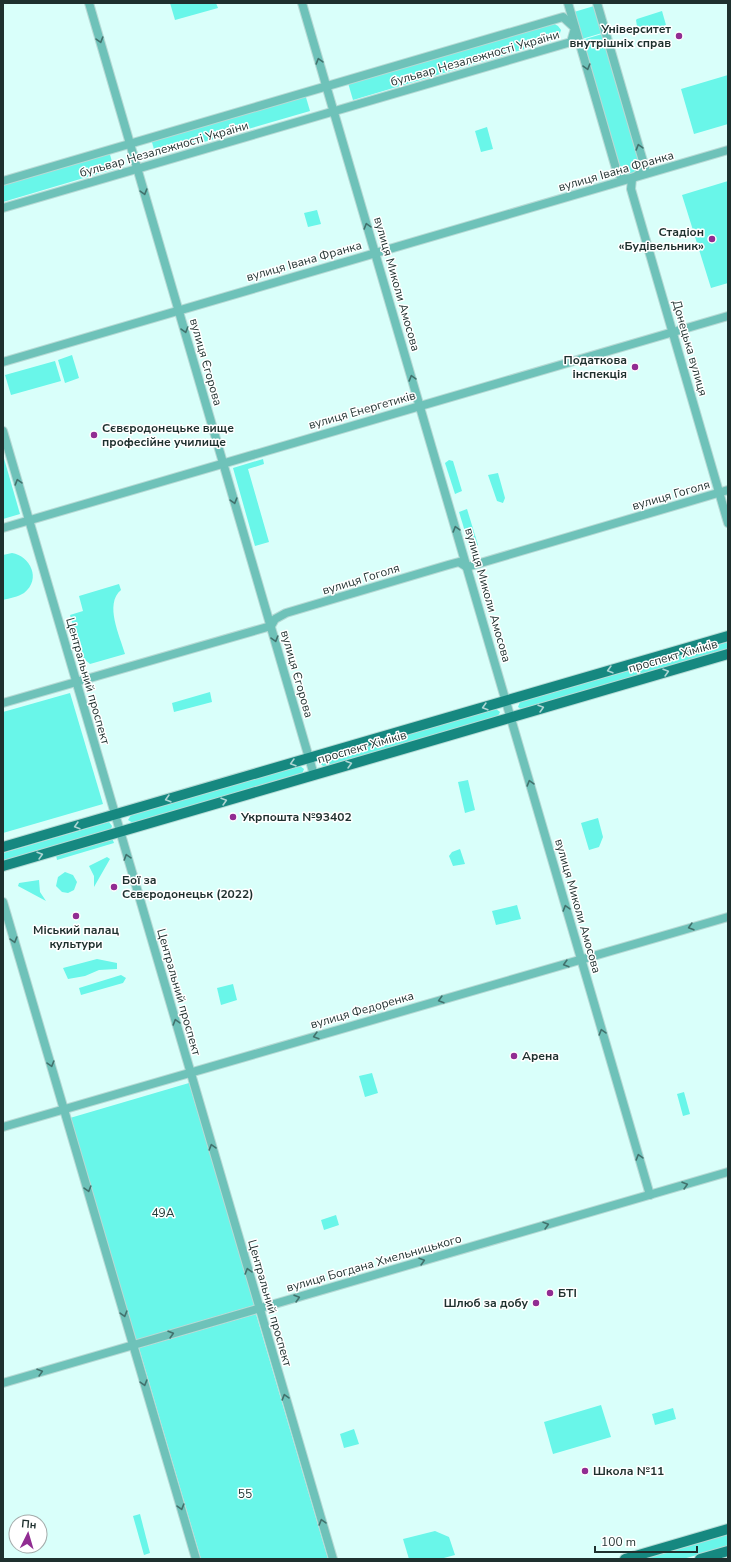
<svg xmlns="http://www.w3.org/2000/svg" width="731" height="1562" font-family="'Nunito Sans',sans-serif">
<style>
.green{fill:#69f6e9}
.lines{fill:none;stroke-linecap:round;stroke-linejoin:round}
.minor-casing{stroke:#b7dad5;stroke-width:10}
.major-casing{stroke:#b7dad5;stroke-width:12}
.minor{stroke:#6ec2b9;stroke-width:8}
.major{stroke:#168880;stroke-width:10}
.oneway{stroke:#42726d}
.oneway2{stroke:#add5d3}
.poi-dot{fill:#912c92;stroke:#fff;stroke-width:1.5}
.labels{text-anchor:middle;dominant-baseline:central;stroke-width:3;stroke-linejoin:round;paint-order:stroke}
.poi-label{font-size:12px;font-weight:bold;fill:#1e302e;stroke:#fff;text-anchor:start}
.street-label{font-size:12px;fill:#1e302e;stroke:#fff}
.park-label{font-size:12px;fill:#253e3b;stroke:#fff}
</style>
<rect width="100%" height="100%" fill="#d9fffa"/>
<g class="green">
<path d="M170,3H216L218,8L175,20Z"/>
<path d="M594,6L602,33L582,39L574,12Z"/>
<path d="M662,11L666,25L645,31L637,26L636,20L637,19Z"/>
<path d="M553,23L558,26L561,30L558,39L353,100L348,83Z"/>
<path d="M602,34L640,164L637,172L628,176L620,170L582,40Z"/>
<path d="M728,75V124L694,134L681,89Z"/>
<path d="M305,94L310,111L156,156L151,139Z"/>
<path d="M487,127L493,149L481,152L475,131Z"/>
<path d="M109,151L114,169L3,202V182Z"/>
<path d="M728,181V283L711,288L682,195Z"/>
<path d="M317,210L321,224L308,227L304,213Z"/>
<path d="M72,355L79,378L65,383L58,360Z"/>
<path d="M55,361L61,381L11,395L5,375Z"/>
<path d="M3,455L20,514L3,519Z"/>
<path d="M263,459L264,464L248,469L269,542L255,546L233,468Z"/>
<path d="M449,460L453,461L462,491L455,494L445,463Z"/>
<path d="M498,473L505,498L503,503L497,501L488,475Z"/>
<path d="M467,509L478,545L470,548L459,512Z"/>
<path d="M12,553C30,556 42,579 24,593C18,597 10,598 3,600V555Z"/>
<path d="M119,584L121,590C104,604 120,636 125,654L90,664L82,657L70,615L83,611L79,596Z"/>
<path d="M728,642V650L523,710L518,707L520,702Z"/>
<path d="M210,692L212,702L174,712L172,703Z"/>
<path d="M70,693L103,804L3,833V712Z"/>
<path d="M496,709L500,712L498,716L325,767L320,764L323,759Z"/>
<path d="M300,766L304,769L302,774L133,823L128,820L131,815Z"/>
<path d="M468,780L475,810L465,813L458,782Z"/>
<path d="M598,818L603,837L599,847L589,850L581,823Z"/>
<path d="M109,822L112,826L111,829L3,861V853Z"/>
<path d="M112,838L114,843L57,860L56,855Z"/>
<path d="M460,849L465,864L453,866L449,856L452,852Z"/>
<path d="M107,857L110,859L94,887V876L89,866Z"/>
<path d="M65,872L73,875L77,882L74,890L68,893L62,892L56,886L58,877Z"/>
<path d="M39,880L40,892L46,901L18,886L19,883Z"/>
<path d="M517,905L521,919L496,925L492,911Z"/>
<path d="M97,959L117,963V969L99,970L85,976L68,979L63,968Z"/>
<path d="M121,975L126,978L123,983L81,995L79,988Z"/>
<path d="M233,984L237,1000L221,1005L217,988Z"/>
<path d="M372,1073L378,1093L365,1097L359,1076Z"/>
<path d="M189,1083L255,1305L136,1340L70,1118Z"/>
<path d="M684,1092L690,1114L683,1116L677,1094Z"/>
<path d="M336,1215L339,1225L324,1230L321,1220Z"/>
<path d="M256,1314L328,1559H201L139,1348Z"/>
<path d="M601,1405L611,1437L553,1454L544,1422Z"/>
<path d="M673,1408L676,1419L655,1425L652,1414Z"/>
<path d="M354,1429L359,1444L344,1448L340,1434Z"/>
<path d="M140,1514L150,1553L144,1555L133,1516Z"/>
<path d="M435,1531L449,1537L455,1555L440,1559H409L403,1539Z"/>
<path d="M728,1533V1546L683,1559H640Z"/>
</g>
<g class="lines">
<g class="minor-casing">
<g id="minor">
<path d="M89,3L314,775"/>
<path d="M302,3L650,1195"/>
<path d="M568,3L617,172L623,179C633,179 639,176 645,168L597,3"/>
<path d="M632,179L631,189L728,523"/>
<path d="M3,181L563,17L575,28L571,42L3,208"/>
<path d="M3,362L728,150"/>
<path d="M3,431L333,1559"/>
<path d="M3,528L728,316"/>
<path d="M3,703L271,626L275,619L286,613L448,565L459,562L467,567L728,490"/>
<path d="M3,902L196,1559"/>
<path d="M3,1127L728,917"/>
<path d="M3,1383L728,1172"/>
</g>
</g>
<g class="major-casing">
<g id="major">
<path d="M3,847L728,636"/>
<path d="M3,866L728,654"/>
<path d="M625,1559L728,1529"/>
<path d="M700,1559L728,1551"/>
</g>
</g>
<use href="#minor" class="minor"/>
<use href="#major" class="major"/>
</g>
<defs><path id="oneway-chevron" d="M-2-3.5L2.5 0L-2 3.5" fill="none" stroke-width="1.6" stroke-linecap="round" stroke-linejoin="round"/></defs>
<g class="oneway">
<use href="#oneway-chevron" transform="translate(100 40) rotate(74)"/>
<use href="#oneway-chevron" transform="translate(319 61) rotate(-106)"/>
<use href="#oneway-chevron" transform="translate(587 67) rotate(74)"/>
<use href="#oneway-chevron" transform="translate(639 147) rotate(-106)"/>
<use href="#oneway-chevron" transform="translate(144 192) rotate(74)"/>
<use href="#oneway-chevron" transform="translate(367 226) rotate(-106)"/>
<use href="#oneway-chevron" transform="translate(185 330) rotate(74)"/>
<use href="#oneway-chevron" transform="translate(412 378) rotate(-106)"/>
<use href="#oneway-chevron" transform="translate(18 482) rotate(-106)"/>
<use href="#oneway-chevron" transform="translate(234 501) rotate(74)"/>
<use href="#oneway-chevron" transform="translate(456 529) rotate(-106)"/>
<use href="#oneway-chevron" transform="translate(275 639) rotate(74)"/>
<use href="#oneway-chevron" transform="translate(530 783) rotate(-106)"/>
<use href="#oneway-chevron" transform="translate(127 857) rotate(-107)"/>
<use href="#oneway-chevron" transform="translate(566 908) rotate(-106)"/>
<use href="#oneway-chevron" transform="translate(691 927) rotate(164)"/>
<use href="#oneway-chevron" transform="translate(14 940) rotate(74)"/>
<use href="#oneway-chevron" transform="translate(566 964) rotate(164)"/>
<use href="#oneway-chevron" transform="translate(441 1000) rotate(164)"/>
<use href="#oneway-chevron" transform="translate(176 1022) rotate(-106)"/>
<use href="#oneway-chevron" transform="translate(602 1032) rotate(-106)"/>
<use href="#oneway-chevron" transform="translate(316 1036) rotate(164)"/>
<use href="#oneway-chevron" transform="translate(51 1064) rotate(74)"/>
<use href="#oneway-chevron" transform="translate(212 1147) rotate(-106)"/>
<use href="#oneway-chevron" transform="translate(639 1157) rotate(-106)"/>
<use href="#oneway-chevron" transform="translate(685 1185) rotate(-16)"/>
<use href="#oneway-chevron" transform="translate(88 1189) rotate(74)"/>
<use href="#oneway-chevron" transform="translate(546 1225) rotate(-16)"/>
<use href="#oneway-chevron" transform="translate(422 1261) rotate(-16)"/>
<use href="#oneway-chevron" transform="translate(248 1271) rotate(-106)"/>
<use href="#oneway-chevron" transform="translate(297 1298) rotate(-16)"/>
<use href="#oneway-chevron" transform="translate(124 1314) rotate(74)"/>
<use href="#oneway-chevron" transform="translate(171 1334) rotate(-16)"/>
<use href="#oneway-chevron" transform="translate(40 1372) rotate(-16)"/>
<use href="#oneway-chevron" transform="translate(144 1383) rotate(74)"/>
<use href="#oneway-chevron" transform="translate(285 1397) rotate(-106)"/>
<use href="#oneway-chevron" transform="translate(181 1507) rotate(74)"/>
<use href="#oneway-chevron" transform="translate(322 1522) rotate(-106)"/>
</g>
<g class="oneway2">
<use href="#oneway-chevron" transform="translate(610 670) rotate(164)"/>
<use href="#oneway-chevron" transform="translate(666 672) rotate(-16)"/>
<use href="#oneway-chevron" transform="translate(485 707) rotate(164)"/>
<use href="#oneway-chevron" transform="translate(541 708) rotate(-16)"/>
<use href="#oneway-chevron" transform="translate(293 763) rotate(164)"/>
<use href="#oneway-chevron" transform="translate(349 764) rotate(-16)"/>
<use href="#oneway-chevron" transform="translate(168 799) rotate(164)"/>
<use href="#oneway-chevron" transform="translate(224 801) rotate(-16)"/>
<use href="#oneway-chevron" transform="translate(77 826) rotate(164)"/>
<use href="#oneway-chevron" transform="translate(40 855) rotate(-16)"/>
</g>
<g class="poi-dot">
<circle cx="679" cy="36" r="4"/>
<circle cx="712" cy="239" r="4"/>
<circle cx="635" cy="367" r="4"/>
<circle cx="94" cy="435" r="4"/>
<circle cx="233" cy="817" r="4"/>
<circle cx="114" cy="887" r="4"/>
<circle cx="76" cy="916" r="4"/>
<circle cx="514" cy="1056" r="4"/>
<circle cx="550" cy="1293" r="4"/>
<circle cx="536" cy="1303" r="4"/>
<circle cx="585" cy="1471" r="4"/>
</g>
<g class="labels">
<g class="poi-label">
<text x="671" y="29" text-anchor="end">Університет<tspan x="671" dy="14">внутрішніх справ</tspan></text>
<text x="704" y="232" text-anchor="end">Стадіон<tspan x="704" dy="14">«Будівельник»</tspan></text>
<text x="627" y="360" text-anchor="end">Податкова<tspan x="627" dy="14">інспекція</tspan></text>
<text x="102" y="428">Сєвєродонецьке вище<tspan x="102" dy="14">професійне училище</tspan></text>
<text x="241" y="817">Укрпошта №93402</text>
<text x="122" y="880">Бої за<tspan x="122" dy="14">Сєвєродонецьк (2022)</tspan></text>
<text x="76" y="930" text-anchor="middle">Міський палац<tspan x="76" dy="14">культури</tspan></text>
<text x="522" y="1056">Арена</text>
<text x="558" y="1293">БТІ</text>
<text x="528" y="1303" text-anchor="end">Шлюб за добу</text>
<text x="593" y="1471">Школа №11</text>
</g>
<g class="street-label">
<text transform="translate(475 58) rotate(-16)">бульвар Незалежності України</text>
<text transform="translate(164 149) rotate(-16)">бульвар Незалежності України</text>
<text transform="translate(616 171) rotate(-16)">вулиця Івана Франка</text>
<text transform="translate(304 261) rotate(-16)">вулиця Івана Франка</text>
<text transform="translate(397 284) rotate(74)">вулиця Миколи Амосова</text>
<text transform="translate(690 348) rotate(74)">Донецька вулиця</text>
<text transform="translate(206 362) rotate(74)">вулиця Єгорова</text>
<text transform="translate(362 410) rotate(-16)">вулиця Енергетиків</text>
<text transform="translate(671 495) rotate(-16)">вулиця Гоголя</text>
<text transform="translate(361 579) rotate(-17)">вулиця Гоголя</text>
<text transform="translate(488 595) rotate(74)">вулиця Миколи Амосова</text>
<text transform="translate(673 656) rotate(-16)">проспект Хіміків</text>
<text transform="translate(297 674) rotate(74)">вулиця Єгорова</text>
<text transform="translate(88 681) rotate(74)">Центральний проспект</text>
<text transform="translate(362 747) rotate(-16)">проспект Хіміків</text>
<text transform="translate(578 906) rotate(74)">вулиця Миколи Амосова</text>
<text transform="translate(179 992) rotate(74)">Центральний проспект</text>
<text transform="translate(362 1010) rotate(-16)">вулиця Федоренка</text>
<text transform="translate(374 1263) rotate(-16)">вулиця Богдана Хмельницького</text>
<text transform="translate(270 1303) rotate(74)">Центральний проспект</text>
</g>
<g class="park-label">
<text x="163" y="1213">49А</text>
<text x="245" y="1494">55</text>
</g>
</g>
<rect width="731" height="1562" fill="none" stroke="#1e302e" stroke-width="8"/>
<g transform="translate(28 1534) rotate(5)"><circle r="19" fill="#ffffff" stroke="#a5acab"/>
<path d="M0-3L7 15L0 10L-7 15Z" fill="#912c92"/>
<text y="-6" font-size="11" font-weight="bold" text-anchor="middle" fill="#1e302e">Пн</text>
</g>
<path d="M595 1546v6h102v-6" fill="none" stroke="#1e302e" stroke-width="2"/>
<text x="601" y="1546" font-size="12" fill="#1e302e" stroke="#ffffff" stroke-width="3" paint-order="stroke">100 m</text>
</svg>
